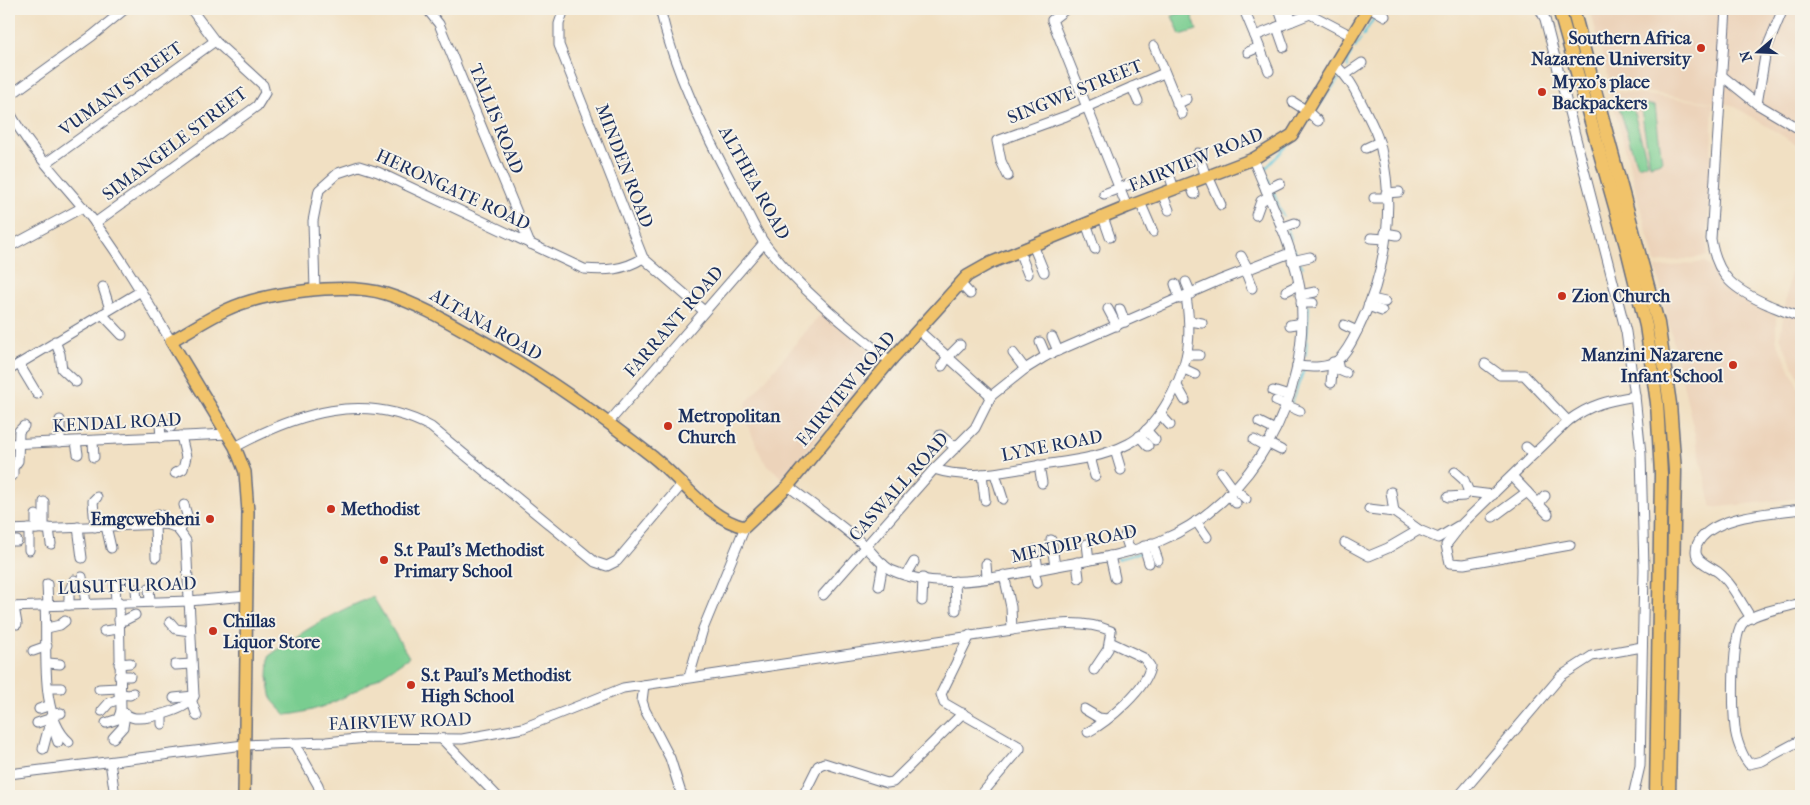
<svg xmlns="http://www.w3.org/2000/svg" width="1810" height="805" font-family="'IM FELL French Canon',serif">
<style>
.built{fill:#ecd3ba}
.green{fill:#79cd90;stroke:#4a7e77}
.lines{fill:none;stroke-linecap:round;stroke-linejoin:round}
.stream{stroke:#60c7dd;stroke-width:2}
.minor-casing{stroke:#666d81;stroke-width:11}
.major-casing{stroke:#666d81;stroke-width:14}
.highway-casing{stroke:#666d81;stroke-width:15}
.minor{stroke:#fff;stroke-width:9}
.major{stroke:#f1c36a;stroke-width:11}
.highway{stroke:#f1c36a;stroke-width:12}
.poi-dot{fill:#c8321e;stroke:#f7f3e8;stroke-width:2}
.labels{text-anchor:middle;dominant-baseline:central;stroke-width:4;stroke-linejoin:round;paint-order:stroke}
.poi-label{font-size:18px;font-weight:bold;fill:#1b2f5e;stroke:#f7f3e8;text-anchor:start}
.street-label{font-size:18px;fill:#1b2f5e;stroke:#f7f3e8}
</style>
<rect width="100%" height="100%" fill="#f7f3e8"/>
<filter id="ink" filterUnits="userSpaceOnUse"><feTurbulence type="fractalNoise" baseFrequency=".02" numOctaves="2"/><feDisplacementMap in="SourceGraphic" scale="10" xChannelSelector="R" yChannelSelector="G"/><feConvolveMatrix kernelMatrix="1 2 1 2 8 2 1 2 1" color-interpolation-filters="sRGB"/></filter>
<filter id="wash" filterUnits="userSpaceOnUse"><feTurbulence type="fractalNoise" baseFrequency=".0096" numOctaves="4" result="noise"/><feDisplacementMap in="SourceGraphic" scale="20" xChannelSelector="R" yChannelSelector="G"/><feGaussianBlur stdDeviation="1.12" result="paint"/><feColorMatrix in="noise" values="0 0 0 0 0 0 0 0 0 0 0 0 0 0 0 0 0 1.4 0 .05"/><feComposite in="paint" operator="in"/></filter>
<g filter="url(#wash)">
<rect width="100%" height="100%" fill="#f1e0c3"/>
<g class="built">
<path d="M1590,9H1801V147L1732,105L1611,87Z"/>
<path d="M1610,91L1713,103L1707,256L1655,263Z"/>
<path d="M1801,229V383L1780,337L1797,232Z"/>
<path d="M1705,262L1737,293L1776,315V339L1801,393V498L1712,508L1656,268Z"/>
<path d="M823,311L883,363L782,478L763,460L745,419L746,403Z"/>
</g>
<g class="green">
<path d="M1190,9L1197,30L1180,35L1172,16Z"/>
<path d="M1640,103L1655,106L1662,162L1650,165Z"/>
<path d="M1632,106L1648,163L1637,166L1619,107Z"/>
<path d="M373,597L409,657C372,682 331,711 286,715L272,700L268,677L269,656C301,632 335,611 373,597Z"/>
</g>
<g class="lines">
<g class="stream">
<path d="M1363,36L1376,15"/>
<path d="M1355,48L1361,39"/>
<path d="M1348,68L1347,61L1352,53"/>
<path d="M1314,111L1340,78"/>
<path d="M1302,129L1309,118"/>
<path d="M1270,184L1265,170L1267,167L1291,142"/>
<path d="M1273,191L1283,216"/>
<path d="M1288,229L1291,239"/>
<path d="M1294,248L1297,256"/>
<path d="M1299,262L1303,267"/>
<path d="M1306,355L1309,306"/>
<path d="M1292,402L1304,370"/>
<path d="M1118,559L1143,552"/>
</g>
</g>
</g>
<g filter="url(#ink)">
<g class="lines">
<g class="minor-casing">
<g id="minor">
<path d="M427,9L439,24L530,244"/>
<path d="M564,9L559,24V45L643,258L704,311"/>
<path d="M660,9C675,73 705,133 736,191C746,208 754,229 765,244C800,290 846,326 890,361"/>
<path d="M1066,9L1052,20L1127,207"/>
<path d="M1287,9L1292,21"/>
<path d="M1373,9L1385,16"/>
<path d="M1540,9L1545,19L1626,332L1635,396L1641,454L1644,569L1640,766L1633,796"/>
<path d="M1726,9L1711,239C1717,278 1735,290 1769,305C1779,309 1790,314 1801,317"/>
<path d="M1245,12L1255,36"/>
<path d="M1280,12L1284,24"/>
<path d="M1277,27L1284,47"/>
<path d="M1154,46L1182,114"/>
<path d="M1248,52L1259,47"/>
<path d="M1269,71L1255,36L1310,14L1352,36"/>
<path d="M1346,74L1362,63"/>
<path d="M1721,75L1757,104L1801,130"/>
<path d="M1132,87L1138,101"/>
<path d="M9,96L92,36L125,9"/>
<path d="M1293,102L1307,111L1318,121"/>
<path d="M1177,104L1187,99"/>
<path d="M1757,104L1766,50L1783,9"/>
<path d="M9,111C30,151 65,184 93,220C122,258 146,300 171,341"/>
<path d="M1366,148L1379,142"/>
<path d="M1198,153L1206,177"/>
<path d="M46,163L215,41"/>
<path d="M1169,174L1174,189"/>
<path d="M1008,176L1001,161L997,141L1066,116L1164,73"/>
<path d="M1208,176L1221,205"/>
<path d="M1190,183L1194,194"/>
<path d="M1266,190L1280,183"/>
<path d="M1162,193L1169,210"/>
<path d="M1386,193L1399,192"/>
<path d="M1104,194L1133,183"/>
<path d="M1374,198H1386"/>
<path d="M1140,202L1153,232"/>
<path d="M1256,215L1261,201L1268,197"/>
<path d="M1103,217L1110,237"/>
<path d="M95,223L257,106L265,93L263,85L215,41L191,9"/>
<path d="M1086,223L1095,249"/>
<path d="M1281,228L1295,223"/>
<path d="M1385,233L1397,235"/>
<path d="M1371,238L1385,239"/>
<path d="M1033,245L1044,272"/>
<path d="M9,247L83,207"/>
<path d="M1019,251L1028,274"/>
<path d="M1241,256L1248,269"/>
<path d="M1292,261L1310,257"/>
<path d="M1245,270L1252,288"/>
<path d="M1186,282L1191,294"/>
<path d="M960,283L970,294"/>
<path d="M1175,284L1180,299"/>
<path d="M103,287L110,309"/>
<path d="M315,290L313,221L319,190L338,173L359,166L378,172L584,269C606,271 624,270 643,258"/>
<path d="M1286,291L1298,285"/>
<path d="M1300,295L1315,292"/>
<path d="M1372,299L1385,302"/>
<path d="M1301,303H1313"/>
<path d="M1368,306L1382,311"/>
<path d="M1108,309L1117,326"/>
<path d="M1120,309L1125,322"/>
<path d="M102,314L122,335"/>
<path d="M1190,321L1202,323"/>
<path d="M1290,325L1302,323"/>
<path d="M1344,325L1357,331"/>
<path d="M918,330L991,396"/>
<path d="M1052,337L1058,351"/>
<path d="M55,341L60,354L62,369L76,382"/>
<path d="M1040,342L1046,356"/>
<path d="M1013,353L1025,369"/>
<path d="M1187,355H1199"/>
<path d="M1337,361L1339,370L1346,373"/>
<path d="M19,364L37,394"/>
<path d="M1485,364L1500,375H1524L1568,421"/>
<path d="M942,366L947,358L960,345"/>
<path d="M1297,366C1309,367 1328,369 1338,360C1348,351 1354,337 1360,325C1385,275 1395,209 1382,154C1379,136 1370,120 1362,104C1354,88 1348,76 1334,64"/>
<path d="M1182,368L1195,374"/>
<path d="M9,370L141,291"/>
<path d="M1331,383L1333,362"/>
<path d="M1176,384L1185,400"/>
<path d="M1273,391L1289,396"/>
<path d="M1276,401L1300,411"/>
<path d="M1160,414L1170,425"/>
<path d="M60,420V442"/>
<path d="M609,422L764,243"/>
<path d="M1259,422L1275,430"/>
<path d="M1146,430L1155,440"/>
<path d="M940,435L956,448"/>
<path d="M1139,436L1148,446"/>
<path d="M161,438L160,424L165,423L171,427"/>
<path d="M1254,440L1265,446"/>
<path d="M76,442L78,454"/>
<path d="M93,442L94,457"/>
<path d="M1267,443L1281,450"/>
<path d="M9,444L228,434"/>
<path d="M235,447C298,413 364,391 431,427L595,562L607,566L617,561L683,483"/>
<path d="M1526,447L1534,454"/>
<path d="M1115,450L1121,470"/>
<path d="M1090,457L1095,476"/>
<path d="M1039,465L1042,483"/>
<path d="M934,469C968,480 1002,472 1036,466C1067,461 1099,459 1128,444C1155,431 1180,386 1186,357C1191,337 1189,316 1186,296"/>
<path d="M1221,472L1234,490"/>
<path d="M1455,472L1464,480L1469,492"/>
<path d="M175,473L183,469L186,457L181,436"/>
<path d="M982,474L985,500"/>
<path d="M995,474L1003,499"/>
<path d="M13,475V468L18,461L19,431L24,426"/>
<path d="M1512,476L1548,514"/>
<path d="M788,486C814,506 842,525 866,547C874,554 881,565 891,570C941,593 1001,576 1052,567C1089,560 1126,555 1160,541C1254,502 1310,396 1301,297C1297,254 1269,199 1253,159"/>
<path d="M1235,489L1246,499"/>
<path d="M1391,492L1394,512"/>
<path d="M1228,495L1236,503"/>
<path d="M1448,497L1464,496L1469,492L1493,495"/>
<path d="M44,502V529"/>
<path d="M1538,504L1545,496"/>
<path d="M1369,509L1394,512L1419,530"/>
<path d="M158,514L161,515L163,524"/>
<path d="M36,515V529"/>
<path d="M1493,517L1527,492"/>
<path d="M9,518L12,530"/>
<path d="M1196,521L1207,537"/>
<path d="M155,524L156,557"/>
<path d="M106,526L111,548"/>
<path d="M78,527L82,558"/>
<path d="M95,527L93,501L97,497"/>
<path d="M49,528L51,544"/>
<path d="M29,529V550"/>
<path d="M9,530L163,524C176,525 179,530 186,541L194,696C189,710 149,719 135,718C129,717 125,714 121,711L119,602"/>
<path d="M180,531L187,515L184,505"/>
<path d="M1125,536L1130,551"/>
<path d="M9,537V541H17"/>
<path d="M1051,540L1055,566"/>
<path d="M1152,543L1158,560"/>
<path d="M1345,543L1369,556L1388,548L1419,530L1438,538L1458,526"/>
<path d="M1087,544L1089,560"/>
<path d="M1570,545L1464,564L1450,563L1446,545L1463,523L1568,421C1591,404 1607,401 1635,396"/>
<path d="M1144,546L1149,563"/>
<path d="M1035,550L1038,569"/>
<path d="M1110,556L1115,578"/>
<path d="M1077,562L1079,578"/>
<path d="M986,564L987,577"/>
<path d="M1034,570L1037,583"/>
<path d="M907,574L914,562"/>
<path d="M82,577L86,603"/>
<path d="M955,581L956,610"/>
<path d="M47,584L48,606"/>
<path d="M115,585L116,602"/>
<path d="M879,586L883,564"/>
<path d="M149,588L150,601"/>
<path d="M136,589L137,602"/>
<path d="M823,595L934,469L975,428L991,396L1025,369L1046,356L1218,281L1290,253"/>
<path d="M922,601L923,578"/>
<path d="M1801,603C1787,607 1754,612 1743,623C1731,636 1733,709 1735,728C1736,739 1742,756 1749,764L1762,761L1801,740"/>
<path d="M69,605V592L74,580"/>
<path d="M45,606C48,645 38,715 69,742"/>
<path d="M9,607L189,601L247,596"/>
<path d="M14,607L17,624"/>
<path d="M1751,618C1741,603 1732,583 1718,572C1711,567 1700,563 1697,556C1695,552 1696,549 1697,545C1710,515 1773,513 1801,509"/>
<path d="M119,620H125L135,615"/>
<path d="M170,622L176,629L190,631"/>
<path d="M47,628L60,625L65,621"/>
<path d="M1012,630C1043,625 1082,618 1111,631L1108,649L1094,670"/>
<path d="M104,631L119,629"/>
<path d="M970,635L941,694L944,703L1020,747V749L980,796"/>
<path d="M33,651L47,646"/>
<path d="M48,663L60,664"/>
<path d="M119,664L130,663"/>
<path d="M175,665L192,664"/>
<path d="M119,676H130"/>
<path d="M689,677L703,629L745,527"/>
<path d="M644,685L642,701L645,710L670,758L681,793L684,796"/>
<path d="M48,688H61"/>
<path d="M99,689L119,688"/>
<path d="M119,694L130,695L133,693"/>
<path d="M174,698L194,696"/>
<path d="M192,702L197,716"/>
<path d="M39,709L48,706L49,704"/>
<path d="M1084,709L1099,718L1107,719"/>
<path d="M102,711L109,703L119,699"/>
<path d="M37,723L49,719L52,714L61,713"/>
<path d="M106,723L118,719L121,711"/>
<path d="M162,724V714"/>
<path d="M53,727L58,742"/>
<path d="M1088,732C1107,722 1148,688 1150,666L1144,658L1110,642"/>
<path d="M113,738L123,727L125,715"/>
<path d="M442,739L497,796"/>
<path d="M294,743L318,785L321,796"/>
<path d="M43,749L48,730L54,722"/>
<path d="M110,762L115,796"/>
<path d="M9,774L244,745L326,742L367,738L462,739L523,728L623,688L1012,630L1011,607L1004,575"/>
<path d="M803,796L818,766L824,763L887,783L893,782L963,713"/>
<path d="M1459,796L1561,676L1592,656L1642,647"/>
</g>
</g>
<g class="major-casing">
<path id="major" d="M244,796L248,512L245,472L235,447L171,341C189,331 207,319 226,310C264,292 346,282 386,294C422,305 455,326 488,344C546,377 601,416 653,457C681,479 710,520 745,527L788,486L890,361L967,276L990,263L1127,207L1253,159L1292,135L1368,9"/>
</g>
<g class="highway-casing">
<g id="highway">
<path d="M1559,9L1627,249L1646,326L1657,403L1661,474L1656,796"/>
<path d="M1573,9L1658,323L1670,404L1675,471L1669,796"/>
</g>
</g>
<use href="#minor" class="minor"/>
<use href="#major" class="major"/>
<use href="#highway" class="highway"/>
</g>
</g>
<g class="poi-dot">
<circle cx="1701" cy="48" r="5"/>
<circle cx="1542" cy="92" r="5"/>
<circle cx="1562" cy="296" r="5"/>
<circle cx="1733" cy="365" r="5"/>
<circle cx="668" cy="426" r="5"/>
<circle cx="331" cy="509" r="5"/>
<circle cx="210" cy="519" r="5"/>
<circle cx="384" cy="560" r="5"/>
<circle cx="213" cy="631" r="5"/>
<circle cx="411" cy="685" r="5"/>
</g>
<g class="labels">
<g class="poi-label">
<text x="1691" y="38" text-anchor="end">Southern Africa<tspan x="1691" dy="21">Nazarene University</tspan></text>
<text x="1552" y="82">Myxo's place<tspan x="1552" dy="21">Backpackers</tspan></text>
<text x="1572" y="296">Zion Church</text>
<text x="1723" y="355" text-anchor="end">Manzini Nazarene<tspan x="1723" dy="21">Infant School</tspan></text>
<text x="678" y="416">Metropolitan<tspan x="678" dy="21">Church</tspan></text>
<text x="341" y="509">Methodist</text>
<text x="200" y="519" text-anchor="end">Emgcwebheni</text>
<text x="394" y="550">S.t Paul's Methodist<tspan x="394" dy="21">Primary School</tspan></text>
<text x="223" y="621">Chillas<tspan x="223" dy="21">Liquor Store</tspan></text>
<text x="421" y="675">S.t Paul's Methodist<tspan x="421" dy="21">High School</tspan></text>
</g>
<g class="street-label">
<text transform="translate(121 89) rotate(-36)">VUMANI STREET</text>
<text transform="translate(1075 92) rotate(-22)">SINGWE STREET</text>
<text transform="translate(496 119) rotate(68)">TALLIS ROAD</text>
<text transform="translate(175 144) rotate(-37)">SIMANGELE STREET</text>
<text transform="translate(1196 160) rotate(-22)">FAIRVIEW ROAD</text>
<text transform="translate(624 166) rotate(69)">MINDEN ROAD</text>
<text transform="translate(754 183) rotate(61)">ALTHEA ROAD</text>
<text transform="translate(453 190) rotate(25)">HERONGATE ROAD</text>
<text transform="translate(674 322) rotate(-49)">FARRANT ROAD</text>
<text transform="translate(486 325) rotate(30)">ALTANA ROAD</text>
<text transform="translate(846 389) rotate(-50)">FAIRVIEW ROAD</text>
<text transform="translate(117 423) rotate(-3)">KENDAL ROAD</text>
<text transform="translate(1052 446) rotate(-11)">LYNE ROAD</text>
<text transform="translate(899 487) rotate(-48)">CASWALL ROAD</text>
<text transform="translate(1074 544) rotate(-12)">MENDIP ROAD</text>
<text transform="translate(127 586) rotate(-2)">LUSUTFU ROAD</text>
<text transform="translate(400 722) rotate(-2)">FAIRVIEW ROAD</text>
</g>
</g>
<rect width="1810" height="805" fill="none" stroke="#f7f3e8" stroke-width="30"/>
<g transform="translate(1758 52) rotate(251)" stroke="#f7f3e8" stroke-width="4" paint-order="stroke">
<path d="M0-4L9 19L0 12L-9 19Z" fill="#1b2f5e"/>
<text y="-8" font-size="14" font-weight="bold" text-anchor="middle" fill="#1b2f5e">N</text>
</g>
</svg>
